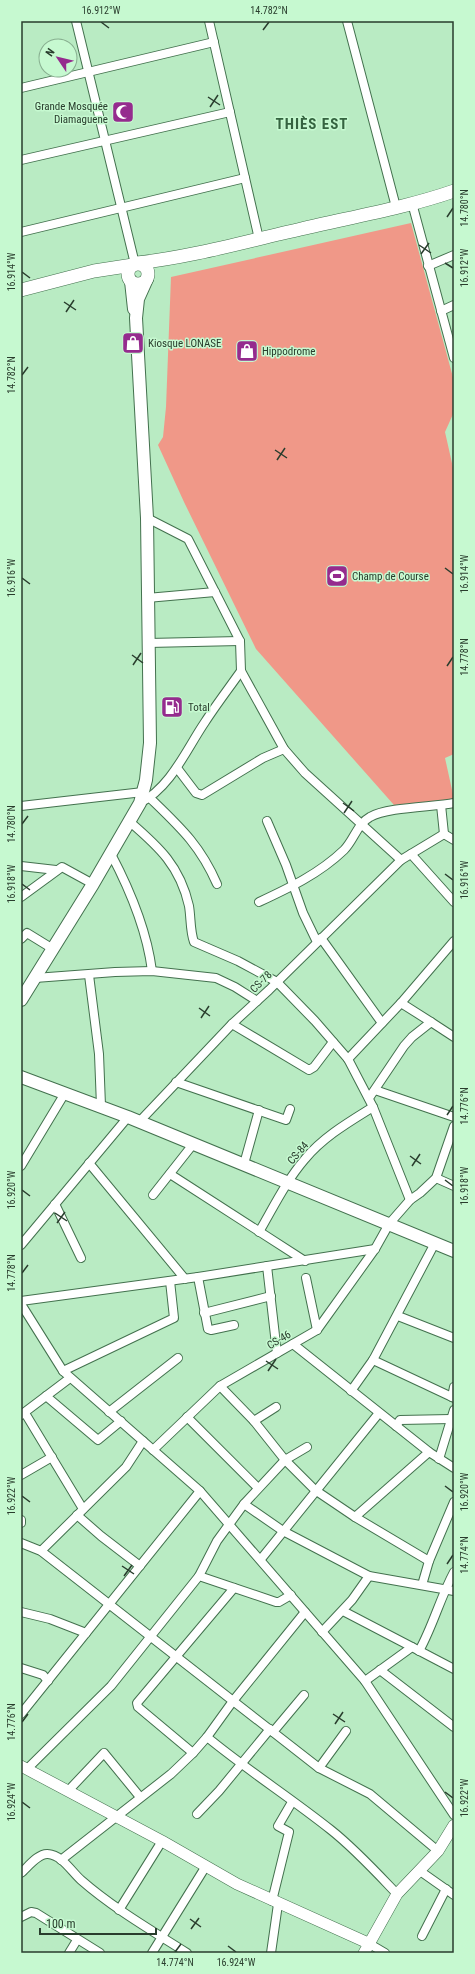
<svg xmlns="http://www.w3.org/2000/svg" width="475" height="1974" font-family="'Roboto Condensed',sans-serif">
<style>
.green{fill:#f09888}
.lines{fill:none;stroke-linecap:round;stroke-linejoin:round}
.minor-casing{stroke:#43714e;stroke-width:10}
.tertiary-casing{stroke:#43714e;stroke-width:12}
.secondary-casing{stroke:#43714e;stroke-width:14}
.primary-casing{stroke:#43714e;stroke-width:14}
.minor{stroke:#fff;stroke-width:8}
.tertiary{stroke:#fff;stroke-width:11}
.secondary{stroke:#fff;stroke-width:12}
.primary{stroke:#fff;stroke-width:13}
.ticks{fill:none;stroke:#293d2d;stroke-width:1.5}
.labels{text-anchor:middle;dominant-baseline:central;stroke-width:3;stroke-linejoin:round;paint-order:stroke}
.poi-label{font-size:11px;fill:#293d2d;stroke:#c6f9d0;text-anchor:start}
.street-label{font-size:11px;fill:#293d2d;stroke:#c6f9d0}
.district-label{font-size:15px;font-weight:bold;letter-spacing:1px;fill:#356340;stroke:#c6f9d0}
.neatline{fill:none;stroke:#293d2d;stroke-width:1.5}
.ticks-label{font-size:10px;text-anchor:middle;fill:#293d2d}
</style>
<rect width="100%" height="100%" fill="#b9ebc3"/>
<path class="green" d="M411,223L454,381V412L445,432L454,472V754L445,758L454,799L394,805L256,649L184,502L158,445L163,437L166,407L171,277Z"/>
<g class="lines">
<g class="minor-casing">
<g id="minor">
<path d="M76,21L135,264"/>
<path d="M209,21L259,239"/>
<path d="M347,21L396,207"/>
<path d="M21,88L214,42"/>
<path d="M21,160L230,112"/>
<path d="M412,203L454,358"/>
<path d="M21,232L245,178"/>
<path d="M428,266L454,255"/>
<path d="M441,311L454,305"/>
<path d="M147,518L188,539L240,641L241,671L284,749L305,773L401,860"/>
<path d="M147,598L215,592"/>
<path d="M148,643L240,641"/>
<path d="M177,768L196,793L202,795L263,758L284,749"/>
<path d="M150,798C180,827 200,845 217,884"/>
<path d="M140,803C171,787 186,750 205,722C216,705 229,688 241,671"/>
<path d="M441,805L444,834"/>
<path d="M21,806L143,792"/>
<path d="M267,821L286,865L303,913L317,942"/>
<path d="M130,822C159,847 180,866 189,906C191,918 190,931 194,942L238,961L277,982L315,1021L348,1059L373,1107L410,1200"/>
<path d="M444,834L454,840"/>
<path d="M111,854C130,890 147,931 152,971"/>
<path d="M411,854L454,902"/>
<path d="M21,866L56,870"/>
<path d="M21,897L62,867L93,884"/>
<path d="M259,902C289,888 319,874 344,850C354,840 357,824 370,817C387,807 433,807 454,803"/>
<path d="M321,938L382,1023"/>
<path d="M21,939L27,933L53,949"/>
<path d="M89,975L99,1054L101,1106"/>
<path d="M35,978L115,972L152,971L216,978L235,987L257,1001"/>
<path d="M401,1003L431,1022"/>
<path d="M232,1024L309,1070L314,1067L333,1042"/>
<path d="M348,1059L401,1003L454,941"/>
<path d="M176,1082L286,1120L290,1109"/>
<path d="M375,1090L454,1117"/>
<path d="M369,1098L404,1046L412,1037L431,1022L454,1037"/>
<path d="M139,1122L232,1024L269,990L401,860L444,834"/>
<path d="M89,1163L185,1279"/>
<path d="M244,1164L259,1110"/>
<path d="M21,1166L65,1093"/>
<path d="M170,1174L305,1261"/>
<path d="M436,1178L454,1186"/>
<path d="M153,1195L194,1143"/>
<path d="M55,1204L81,1258"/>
<path d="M259,1232C273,1208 286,1181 305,1159C323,1137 349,1122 373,1107"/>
<path d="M21,1245L128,1117"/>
<path d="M267,1266L277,1353"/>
<path d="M198,1277L208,1329L211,1330L234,1325"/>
<path d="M306,1278L317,1330"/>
<path d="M21,1301L198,1277L375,1249"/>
<path d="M21,1304L63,1371L200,1491L365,1681L454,1815"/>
<path d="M204,1313L271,1296"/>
<path d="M398,1316L454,1338"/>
<path d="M293,1344L429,1452"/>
<path d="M373,1360L454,1398"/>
<path d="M63,1371L174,1318L170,1281"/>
<path d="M220,1386L254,1421L285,1460L315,1490L355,1517L429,1452L454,1468"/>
<path d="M351,1391L373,1360L435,1243"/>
<path d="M46,1396L98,1440L121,1421"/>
<path d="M452,1397L454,1387"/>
<path d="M109,1412L178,1358"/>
<path d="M25,1413L83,1509"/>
<path d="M21,1415L70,1378"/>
<path d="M187,1417L258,1488"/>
<path d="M254,1421L276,1407"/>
<path d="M396,1426L400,1420L451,1419"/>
<path d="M153,1450L220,1386L317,1330L375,1249L389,1224L410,1200L420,1193L436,1178L454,1126"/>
<path d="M439,1459L454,1410"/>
<path d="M21,1475L52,1457"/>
<path d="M244,1504L283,1531L369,1576L454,1591"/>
<path d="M77,1515L101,1536L140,1566"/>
<path d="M355,1517L429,1561"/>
<path d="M21,1520V1523"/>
<path d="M21,1543L41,1551L319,1768L370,1794L438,1851"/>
<path d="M41,1551L126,1467L143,1441"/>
<path d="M261,1559L379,1413"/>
<path d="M199,1576L217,1541L244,1504L285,1460L307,1447"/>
<path d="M422,1585L429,1561L454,1502"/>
<path d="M343,1611L412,1647"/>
<path d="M21,1612L50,1619L86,1633"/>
<path d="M322,1632L352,1600L369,1576"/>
<path d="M419,1651C433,1626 440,1598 454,1572"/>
<path d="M21,1668L43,1675L48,1681"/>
<path d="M380,1670L454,1727"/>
<path d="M365,1681L412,1647L454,1669"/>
<path d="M21,1714L200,1491"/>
<path d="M273,1732L304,1695"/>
<path d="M207,1737L233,1701L305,1612"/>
<path d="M193,1753L138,1707L137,1703L234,1588"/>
<path d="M319,1768L346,1731"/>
<path d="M27,1769L111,1686L199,1576L276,1602H279L291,1595"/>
<path d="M68,1791L104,1753L140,1797"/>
<path d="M197,1814L219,1791L270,1729"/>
<path d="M61,1860L171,1774L193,1753L207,1737C247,1770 291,1798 331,1830C355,1849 376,1872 397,1894"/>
<path d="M420,1871L454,1895"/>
<path d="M21,1873C27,1868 38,1853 48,1854C62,1855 71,1871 81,1880C113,1908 151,1930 187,1953"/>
<path d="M272,1901L289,1832L278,1826L292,1802"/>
<path d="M119,1910L162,1841"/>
<path d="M21,1917L31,1912L36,1913L100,1953"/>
<path d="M422,1936L446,1889"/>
<path d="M368,1943L385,1953"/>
<path d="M69,1953L77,1940"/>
<path d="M152,1953L206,1866"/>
<path d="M271,1953L278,1904"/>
</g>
</g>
<g class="tertiary-casing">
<g id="tertiary">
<path d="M21,1766L162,1841L237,1884L368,1943"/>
<path d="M364,1953L397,1894L438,1851L454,1825"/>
</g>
</g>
<g class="secondary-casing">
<g id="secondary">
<path d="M131,281L134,309"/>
<path d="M21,1000L93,884L140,803L146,780L150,743L147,518L136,318L138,299L147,279"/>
<path d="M21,1077L128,1117L454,1251"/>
</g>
</g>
<g class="primary-casing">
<g id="primary">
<path d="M137,263C192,257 247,241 301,229C352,217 405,208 454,191"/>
<circle cx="138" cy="274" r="10"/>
<path d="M21,290L94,271L133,265"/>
</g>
</g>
<use href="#minor" class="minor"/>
<use href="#tertiary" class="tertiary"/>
<use href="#secondary" class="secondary"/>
<use href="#primary" class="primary"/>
</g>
<path class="ticks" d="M101,22L109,28M263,30L269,22M208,97L220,105M210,107L218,95M447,217L453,208M419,245L431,253M421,254L429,243M445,263L453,268M22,272L30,278M64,302L76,310M66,312L74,300M22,375L28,367M275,450L287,458M277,460L285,448M445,568L453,574M22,578L30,584M132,655L143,663M133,665L141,653M447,666L453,657M343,803L354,811M344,813L352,801M22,824L28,816M445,874L453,880M22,884L30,890M199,1008L210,1016M201,1018L209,1006M447,1115L453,1106M410,1156L421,1164M412,1166L420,1154M445,1180L453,1186M22,1190L30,1196M55,1213L67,1221M57,1223L65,1212M22,1273L28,1265M266,1361L278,1369M268,1371L276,1359M445,1486L453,1492M22,1496L30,1502M447,1564L453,1555M122,1566L134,1574M124,1576L132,1565M333,1714L345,1722M22,1722L28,1714M335,1724L343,1712M445,1792L453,1798M22,1802L30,1808M190,1919L201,1927M191,1929L199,1918M228,1946L236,1952M175,1952L181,1944"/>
<defs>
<g id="mosque-square" transform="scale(1.15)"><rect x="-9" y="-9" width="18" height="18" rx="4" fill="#952b8e" stroke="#c6f9d0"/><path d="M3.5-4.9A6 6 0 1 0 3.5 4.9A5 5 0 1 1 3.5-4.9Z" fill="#fff"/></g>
<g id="shop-square" transform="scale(1.15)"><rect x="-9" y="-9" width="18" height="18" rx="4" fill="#952b8e" stroke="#c6f9d0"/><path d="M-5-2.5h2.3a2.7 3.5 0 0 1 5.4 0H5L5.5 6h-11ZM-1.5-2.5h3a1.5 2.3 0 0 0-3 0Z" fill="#fff"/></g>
<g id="stadium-square" transform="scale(1.15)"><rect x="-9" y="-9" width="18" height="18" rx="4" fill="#952b8e" stroke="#c6f9d0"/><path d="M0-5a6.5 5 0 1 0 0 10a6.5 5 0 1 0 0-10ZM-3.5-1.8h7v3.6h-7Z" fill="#fff"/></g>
<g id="fuel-square" transform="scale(1.15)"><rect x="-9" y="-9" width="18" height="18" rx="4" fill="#952b8e" stroke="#c6f9d0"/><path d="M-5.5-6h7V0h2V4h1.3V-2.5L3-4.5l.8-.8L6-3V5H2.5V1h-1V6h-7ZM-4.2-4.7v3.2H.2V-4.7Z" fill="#fff"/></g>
</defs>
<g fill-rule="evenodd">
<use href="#mosque-square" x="123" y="112"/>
<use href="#shop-square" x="133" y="343"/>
<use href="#shop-square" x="247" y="351"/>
<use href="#stadium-square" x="337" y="576"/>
<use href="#fuel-square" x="172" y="707"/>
</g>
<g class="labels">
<g class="poi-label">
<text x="108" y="106" text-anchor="end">Grande Mosquée<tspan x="108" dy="13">Diamaguene</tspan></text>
<text x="148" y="343">Kiosque LONASE</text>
<text x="262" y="351">Hippodrome</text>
<text x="352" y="576">Champ de Course</text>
<text x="188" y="707">Total</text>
</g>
<g class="street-label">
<text transform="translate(261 982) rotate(-45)">CS-78</text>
<text transform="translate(298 1153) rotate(-49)">CS-84</text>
<text transform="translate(279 1340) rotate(-30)">CS-46</text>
</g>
<g class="district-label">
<text x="312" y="124">THIÈS EST</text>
</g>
</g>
<rect width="475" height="1974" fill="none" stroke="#c6f9d0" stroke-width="44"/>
<g transform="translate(58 58) rotate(305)"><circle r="19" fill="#c6f9d0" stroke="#87ae8f"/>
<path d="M0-3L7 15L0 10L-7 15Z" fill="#952b8e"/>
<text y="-6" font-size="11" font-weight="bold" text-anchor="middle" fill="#293d2d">N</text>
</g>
<path d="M40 1928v6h116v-6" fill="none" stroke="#293d2d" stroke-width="2"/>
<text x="46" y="1928" font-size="12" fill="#293d2d" stroke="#c6f9d0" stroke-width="3" paint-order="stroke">100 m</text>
<rect x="22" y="22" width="431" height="1930" class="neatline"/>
<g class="ticks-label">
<text x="101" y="14">16.912°W</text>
<text x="269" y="14">14.782°N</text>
<text transform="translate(464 208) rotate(-90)" y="4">14.780°N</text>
<text transform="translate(464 268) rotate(-90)" y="4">16.912°W</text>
<text transform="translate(11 272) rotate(-90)" y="4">16.914°W</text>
<text transform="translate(11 375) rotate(-90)" y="4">14.782°N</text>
<text transform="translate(464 574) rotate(-90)" y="4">16.914°W</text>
<text transform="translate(11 578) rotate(-90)" y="4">16.916°W</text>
<text transform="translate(464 657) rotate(-90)" y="4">14.778°N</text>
<text transform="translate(11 824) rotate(-90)" y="4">14.780°N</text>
<text transform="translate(464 880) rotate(-90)" y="4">16.916°W</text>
<text transform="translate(11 884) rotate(-90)" y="4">16.918°W</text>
<text transform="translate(464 1106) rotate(-90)" y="4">14.776°N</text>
<text transform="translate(464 1186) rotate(-90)" y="4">16.918°W</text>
<text transform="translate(11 1190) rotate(-90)" y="4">16.920°W</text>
<text transform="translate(11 1273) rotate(-90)" y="4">14.778°N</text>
<text transform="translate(464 1492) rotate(-90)" y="4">16.920°W</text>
<text transform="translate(11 1496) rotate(-90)" y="4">16.922°W</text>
<text transform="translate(464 1555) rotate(-90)" y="4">14.774°N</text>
<text transform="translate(11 1722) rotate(-90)" y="4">14.776°N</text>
<text transform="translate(464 1798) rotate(-90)" y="4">16.922°W</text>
<text transform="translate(11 1802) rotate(-90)" y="4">16.924°W</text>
<text x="175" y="1966">14.774°N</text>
<text x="236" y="1966">16.924°W</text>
</g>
</svg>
